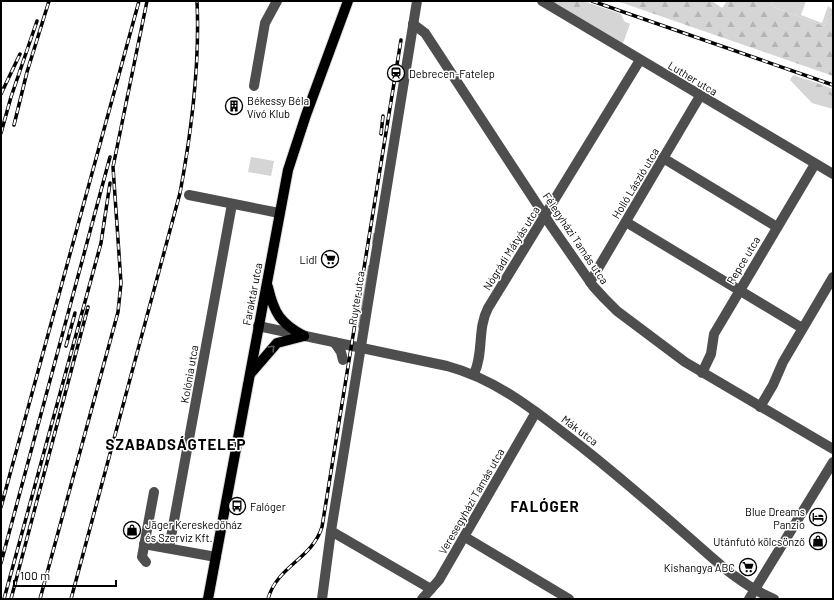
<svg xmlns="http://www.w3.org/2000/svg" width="834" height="600" font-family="Barlow,sans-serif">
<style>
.green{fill:#d5d5d5}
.forest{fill:url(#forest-firs)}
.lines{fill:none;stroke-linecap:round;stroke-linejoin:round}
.stream{stroke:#9c9c9c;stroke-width:2}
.major-casing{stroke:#dbdbdb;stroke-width:12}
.minor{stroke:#4e4e4e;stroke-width:10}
.major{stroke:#000;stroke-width:10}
.rail-casing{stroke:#000;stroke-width:3.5}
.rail{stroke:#fff;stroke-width:2;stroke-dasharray:6;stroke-linecap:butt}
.oneway{stroke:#595959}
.labels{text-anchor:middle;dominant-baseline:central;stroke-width:3;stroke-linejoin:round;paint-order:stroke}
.poi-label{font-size:11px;fill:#000;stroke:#fff;text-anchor:start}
.street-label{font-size:11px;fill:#000;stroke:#fff}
.district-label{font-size:15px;font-weight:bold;letter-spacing:1px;fill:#000;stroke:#fff}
</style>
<defs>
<pattern id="forest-firs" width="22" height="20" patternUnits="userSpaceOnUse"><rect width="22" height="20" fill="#d5d5d5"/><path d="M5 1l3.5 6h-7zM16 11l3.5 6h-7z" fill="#b5b5b5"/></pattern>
</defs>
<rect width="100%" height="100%" fill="#fff"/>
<g class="green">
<path d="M548,1H583L621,14L624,21L630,24L622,46Z"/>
<path d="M773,1H806L801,15L822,23L828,6L833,10V18L828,16L824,26L771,6Z"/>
<path d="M793,75L833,89V109L812,103L790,80Z"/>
<path d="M251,157L274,161L271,176L248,172Z"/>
</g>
<g class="forest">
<path d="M548,1H577L582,6L583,13L580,17H575Z"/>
<path d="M617,1H712L722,8L727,1H773L771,6L824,26L828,16L833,18V76Z"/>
<path d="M806,79L833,89V96C825,93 808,88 806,79Z"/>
</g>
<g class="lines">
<g class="stream">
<path d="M373,243L374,234"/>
<path d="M359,327L369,266"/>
</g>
<g class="major-casing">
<g id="major">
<path d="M268,287C274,313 280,323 304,336"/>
<path d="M251,373L277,343L304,336"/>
<path d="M208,599L288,170L306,115L348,1"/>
</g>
</g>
<g class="minor">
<path d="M542,1L833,174"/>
<path d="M413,24L425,33L552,227L593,286L604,298L617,311L685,362L833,449"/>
<path d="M254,86L265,23L277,1"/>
<path d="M663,158L777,227"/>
<path d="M189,195L279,213"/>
<path d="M626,222L802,328"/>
<path d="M590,282L700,96"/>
<path d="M258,326L447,366C492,378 529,406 565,434C606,465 645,499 684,533C713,558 738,584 774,599"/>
<path d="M334,342L341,352L343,360"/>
<path d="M702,373L711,354L714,334L815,164"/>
<path d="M474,374C484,353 477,329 488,308L640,60"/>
<path d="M760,407L773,385L783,362L833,277"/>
<path d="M331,531L431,589"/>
<path d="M465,537L569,599"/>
<path d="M144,544L216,557"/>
<path d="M169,548L232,204"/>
<path d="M146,562L142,557L154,492"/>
<path d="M322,599L331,531L417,1"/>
<path d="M422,599L439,580L536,412"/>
<path d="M749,599L833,462"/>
</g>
<use href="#major" class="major"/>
<g class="rail-casing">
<g id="rail">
<path d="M592,1L833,85"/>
<path d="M1,94L20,54"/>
<path d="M14,125L27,72L49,1"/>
<path d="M1,133L11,97L37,21"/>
<path d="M381,134L383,116"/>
<path d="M66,346L75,313"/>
<path d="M1,507L139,1"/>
<path d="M1,563L110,157"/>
<path d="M4,599L101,243L110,183"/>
<path d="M11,599L88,307"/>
<path d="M40,599L118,312L121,283L113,167L147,1"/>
<path d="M71,599L180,193C192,129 200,66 197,1"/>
<path d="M268,599C277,566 312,559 322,527L401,40"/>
</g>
</g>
<use href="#rail" class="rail"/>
</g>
<defs><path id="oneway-chevron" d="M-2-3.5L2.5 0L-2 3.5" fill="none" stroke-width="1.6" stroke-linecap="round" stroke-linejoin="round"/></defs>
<use class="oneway" href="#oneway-chevron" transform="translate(272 348) rotate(-45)"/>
<defs>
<g id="station-ring" transform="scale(0.9)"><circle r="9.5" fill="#fff" stroke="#000" stroke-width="1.5"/><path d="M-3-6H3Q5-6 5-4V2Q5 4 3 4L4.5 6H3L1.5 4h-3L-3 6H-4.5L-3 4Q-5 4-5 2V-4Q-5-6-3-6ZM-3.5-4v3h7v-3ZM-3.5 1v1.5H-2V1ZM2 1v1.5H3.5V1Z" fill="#000"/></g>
<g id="building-ring" transform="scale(0.9)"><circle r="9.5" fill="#fff" stroke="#000" stroke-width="1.5"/><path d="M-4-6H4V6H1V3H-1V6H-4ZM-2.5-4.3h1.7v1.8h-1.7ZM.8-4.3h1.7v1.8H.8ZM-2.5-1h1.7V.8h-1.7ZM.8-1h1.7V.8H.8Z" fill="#000"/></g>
<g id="supermarket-ring" transform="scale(0.9)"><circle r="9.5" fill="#fff" stroke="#000" stroke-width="1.5"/><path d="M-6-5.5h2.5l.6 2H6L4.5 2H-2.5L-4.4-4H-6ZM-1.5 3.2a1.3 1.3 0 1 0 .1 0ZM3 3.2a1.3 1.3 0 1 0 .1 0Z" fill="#000"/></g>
<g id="bus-ring" transform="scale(0.9)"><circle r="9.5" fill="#fff" stroke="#000" stroke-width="1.5"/><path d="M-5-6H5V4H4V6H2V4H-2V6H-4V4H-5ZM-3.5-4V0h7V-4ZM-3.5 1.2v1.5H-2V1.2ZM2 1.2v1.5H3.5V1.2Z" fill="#000"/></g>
<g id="hotel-ring" transform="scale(0.9)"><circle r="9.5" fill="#fff" stroke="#000" stroke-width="1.5"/><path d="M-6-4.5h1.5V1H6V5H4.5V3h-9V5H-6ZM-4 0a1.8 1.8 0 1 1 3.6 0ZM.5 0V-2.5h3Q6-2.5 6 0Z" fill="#000"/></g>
<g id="shop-ring" transform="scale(0.9)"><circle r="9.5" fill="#fff" stroke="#000" stroke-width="1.5"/><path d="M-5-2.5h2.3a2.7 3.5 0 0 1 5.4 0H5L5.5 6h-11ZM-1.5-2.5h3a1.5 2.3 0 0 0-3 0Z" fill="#000"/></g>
</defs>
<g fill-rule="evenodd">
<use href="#station-ring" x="396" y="73"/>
<use href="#building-ring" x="234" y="106"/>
<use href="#supermarket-ring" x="330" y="259"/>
<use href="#bus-ring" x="237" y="506"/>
<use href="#hotel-ring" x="818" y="517"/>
<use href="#shop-ring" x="132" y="530"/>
<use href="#shop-ring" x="818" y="541"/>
<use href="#supermarket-ring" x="748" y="567"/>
</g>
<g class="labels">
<g class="poi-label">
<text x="409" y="73">Debrecen-Fatelep</text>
<text x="247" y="100">Békessy Béla<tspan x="247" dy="13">Vívó Klub</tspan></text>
<text x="317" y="259" text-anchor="end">Lidl</text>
<text x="250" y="506">Falóger</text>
<text x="805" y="511" text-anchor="end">Blue Dreams<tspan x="805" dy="13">Panzio</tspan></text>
<text x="145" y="524">Jäger Kereskedőház<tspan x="145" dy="13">és Szerviz Kft.</tspan></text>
<text x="805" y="541" text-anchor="end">Utánfutó kölcsönző</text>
<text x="735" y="567" text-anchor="end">Kishangya ABC</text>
</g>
<g class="street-label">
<text transform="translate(693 78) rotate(31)">Luther utca</text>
<text transform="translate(635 183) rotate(-59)">Holló László utca</text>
<text transform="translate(576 238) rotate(56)">Félegyházi Tamás utca</text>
<text transform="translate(511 248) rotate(-58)">Nógrádi Mátyás utca</text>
<text transform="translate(743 260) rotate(-59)">Repce utca</text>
<text transform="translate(252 294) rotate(-79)">Faraktár utca</text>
<text transform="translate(356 298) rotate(-81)">Ruyter utca</text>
<text transform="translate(189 374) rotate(-80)">Kolónia utca</text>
<text transform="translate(580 430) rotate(37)">Mák utca</text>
<text transform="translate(471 501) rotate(-60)">Veresegyházi Tamás utca</text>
</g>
<g class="district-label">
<text x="176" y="444">SZABADSÁGTELEP</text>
<text x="545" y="506">FALÓGER</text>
</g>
</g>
<rect width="834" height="600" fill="none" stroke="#000000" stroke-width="4"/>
<path d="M14 580v6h102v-6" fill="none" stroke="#000000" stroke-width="2"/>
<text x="20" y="580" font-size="12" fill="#000000" stroke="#ffffff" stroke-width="3" paint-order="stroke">100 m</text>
</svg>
